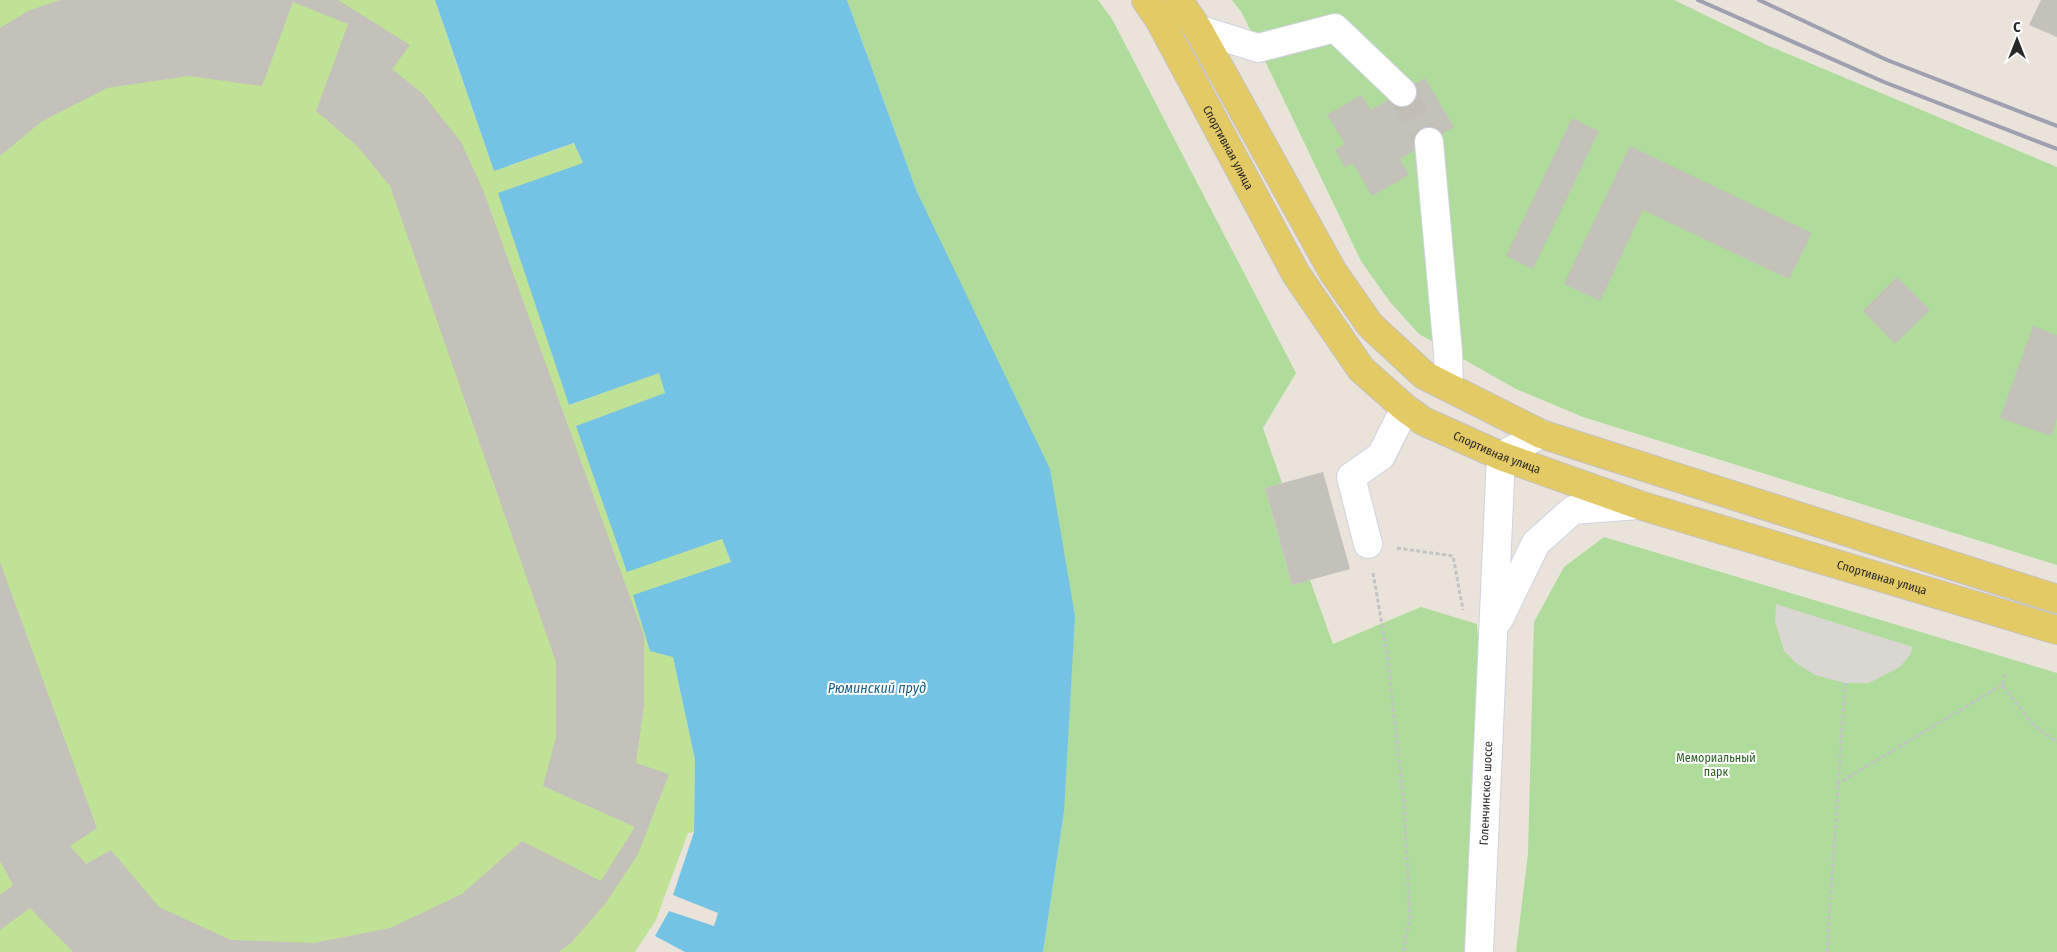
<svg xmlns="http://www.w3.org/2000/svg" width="2057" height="952" font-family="'Fira Sans Condensed',sans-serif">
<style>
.green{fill:#afdc9b}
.pitch{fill:#c0e297}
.plaza{fill:#dad6d1}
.water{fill:#75c3e4}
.building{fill:#c4c0ba}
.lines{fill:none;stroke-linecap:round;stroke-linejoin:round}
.minor-tunnel{stroke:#c2beb6;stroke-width:28;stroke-dasharray:28 14;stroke-linecap:butt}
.minor-casing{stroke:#d0d2e0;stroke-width:30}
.major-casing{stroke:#c3c3c3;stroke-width:30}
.path{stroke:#c3c3c3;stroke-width:3;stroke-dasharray:4 2.5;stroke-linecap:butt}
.minor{stroke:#fff;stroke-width:28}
.major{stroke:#e4ca64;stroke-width:28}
.rail{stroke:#9ea0b1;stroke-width:4}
.labels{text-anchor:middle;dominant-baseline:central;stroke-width:4;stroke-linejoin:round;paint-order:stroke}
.street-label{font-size:12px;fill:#282828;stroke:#fff}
.park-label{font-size:12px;fill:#2a5e1f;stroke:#fff}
.water-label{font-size:14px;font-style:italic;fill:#18608c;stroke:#fff}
</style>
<rect width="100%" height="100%" fill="#e9e3da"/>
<g class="green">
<path d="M847,0H1098L1112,19L1296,373L1263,428L1282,483L1265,488L1292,585L1310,580L1333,644L1421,607L1477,624L1486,764L1479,952H1043L1064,812L917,192Z"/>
<path d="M1232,0H1674L1769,46L2057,167V565L1583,417L1516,389L1419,334L1390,302L1361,261L1242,13Z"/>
<path d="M1604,537L2057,673V952H1516L1528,854L1534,622L1564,567Z"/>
</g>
<path class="pitch" d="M0,0H435L494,171L575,143L583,163L570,405L659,372L665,393L627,571L722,539L731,562L673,657L695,760L694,832L688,833L656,920L635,952H0Z"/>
<path class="plaza" d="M1776,604L1913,647L1910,655L1900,667L1869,683H1845L1815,675L1796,663L1784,651L1775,621Z"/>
<path class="water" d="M435,0H847L917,192L1050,469L1075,616L1064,812L1043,952H685L655,936L669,911L714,926L718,913L673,895L694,832L695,760L673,657L650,651L633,595L731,562L722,539L627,572L576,426L665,393L659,373L569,405L498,193L583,163L574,143L494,171Z"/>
<g class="building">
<path d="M60,0H338L410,45L392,69L422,93L461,142L483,190L644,636V706L636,763L669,774L638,854L605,904L571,943L559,952H73L30,908L0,930V895L13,885L0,861V562L97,828L70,846L86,864L111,850L159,907L231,940L314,943L390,928L462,894L522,841L601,881L635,827L543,786L556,737V662L390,186L356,145L316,111L348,24L293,2L262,86L189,76L107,88L41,122L0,156V28L28,11Z"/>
<path d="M2041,0H2057V37L2029,25Z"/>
<path d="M1425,78L1454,127L1400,159L1409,175L1372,196L1353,163L1345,167L1335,150L1345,144L1327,115L1361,95L1371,110Z"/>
<path d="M1572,118L1599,131L1533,269L1506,256Z"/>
<path d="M1630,146L1812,233L1789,279L1643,210L1600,301L1564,284Z"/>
<path d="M1897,277L1930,310L1895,344L1863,311Z"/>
<path d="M2033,326L2057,335V418L2051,436L2000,418Z"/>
<path d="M1323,472L1350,569L1292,585L1265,488Z"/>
</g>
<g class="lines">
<path class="minor-tunnel" d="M1402,92L1429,142"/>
<g class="minor-casing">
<g id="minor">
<path d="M1198,29L1258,48L1335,28L1402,92"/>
<path d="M1429,142L1448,352L1449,387"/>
<path d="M1368,544L1351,477L1381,456L1405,408"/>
<path d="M1499,619L1536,543L1573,510L1639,505"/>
<path id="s1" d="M1479,952L1501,456L1541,434"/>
</g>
</g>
<g class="major-casing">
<g id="major">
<path id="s2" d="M1146,0L1159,19L1296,274L1361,369L1405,408L1423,421L1501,456L1639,505L2057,630"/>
<path d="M1178,0L1198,29L1333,272L1370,325L1424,375L1541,434L2057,599"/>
</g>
</g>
<g class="path">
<path d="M1397,548L1453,556L1463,610"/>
<path d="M1373,573L1387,653L1404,804L1410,918L1403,952"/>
<path d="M2005,674L2002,685L2034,726L2057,742"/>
<path d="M1837,784L2002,685"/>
<path d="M1827,952L1845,683"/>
</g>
<use href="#minor" class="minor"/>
<use href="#major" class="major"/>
<g class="rail">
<path d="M1698,0L1884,82L2057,149"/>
<path d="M1759,0L1887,60L2057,126"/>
</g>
</g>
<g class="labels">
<g class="street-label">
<text stroke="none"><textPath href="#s2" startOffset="169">Спортивная улица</textPath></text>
<text stroke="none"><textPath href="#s2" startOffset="589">Спортивная улица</textPath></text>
<text stroke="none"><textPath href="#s2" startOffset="994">Спортивная улица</textPath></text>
<text stroke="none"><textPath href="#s1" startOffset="159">Голенчинское шоссе</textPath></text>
</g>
<g class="park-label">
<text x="1716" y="758">Мемориальный<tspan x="1716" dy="14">парк</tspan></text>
</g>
<g class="water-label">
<text x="877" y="688">Рюминский пруд</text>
</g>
</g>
<g transform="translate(2017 40)" stroke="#ffffff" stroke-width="4" paint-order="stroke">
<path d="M0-4L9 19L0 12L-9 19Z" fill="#282828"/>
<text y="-8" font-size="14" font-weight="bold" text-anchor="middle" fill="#282828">С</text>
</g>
</svg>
